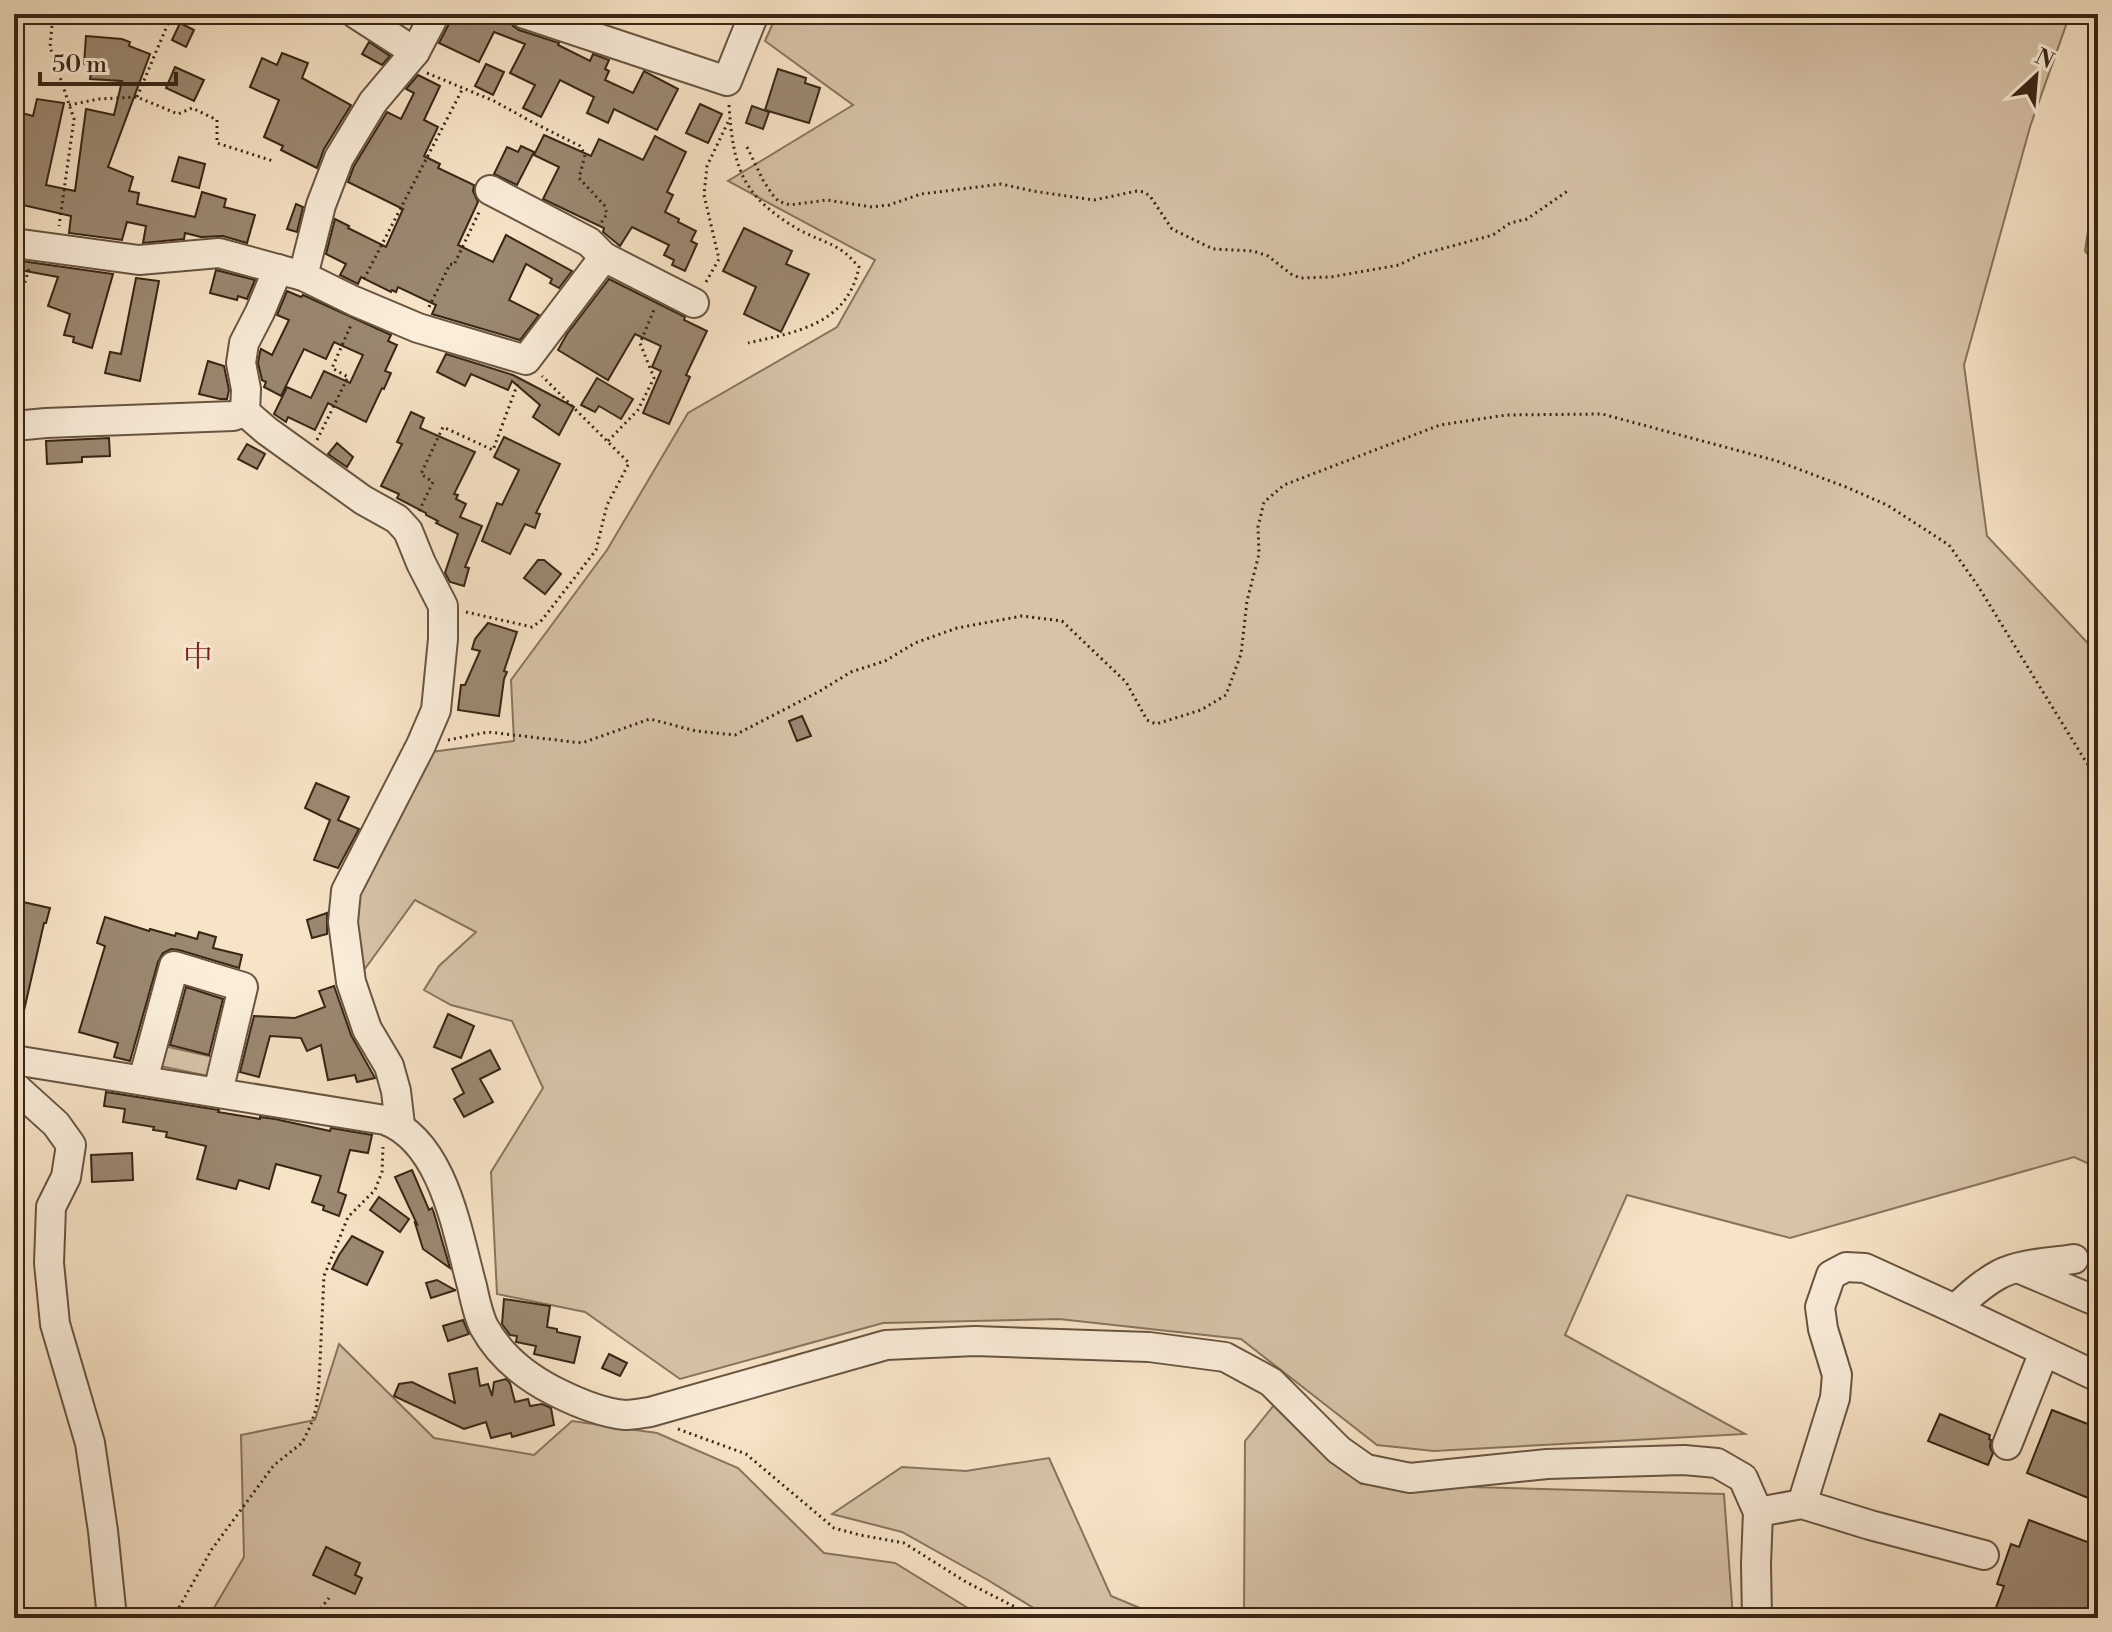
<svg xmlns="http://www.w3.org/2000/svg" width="2112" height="1632" font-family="'Libre Bodoni','Noto Serif JP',serif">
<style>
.green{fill:#d7c3a8;stroke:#88745e;stroke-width:2}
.water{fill:#b6a389;stroke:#84715a;stroke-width:2}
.building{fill:#9b8871;stroke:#382614;stroke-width:2}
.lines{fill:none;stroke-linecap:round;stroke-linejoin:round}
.minor-casing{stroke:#685540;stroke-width:32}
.path{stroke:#382614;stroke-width:3;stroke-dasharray:2 4;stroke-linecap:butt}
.minor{stroke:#faedda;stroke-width:28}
.labels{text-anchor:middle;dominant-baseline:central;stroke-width:6;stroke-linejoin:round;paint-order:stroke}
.quarter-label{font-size:30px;fill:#7a1f14;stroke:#faedda}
</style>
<rect width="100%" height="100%" fill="#f7e3c6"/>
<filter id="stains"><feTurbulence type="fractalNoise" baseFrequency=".0025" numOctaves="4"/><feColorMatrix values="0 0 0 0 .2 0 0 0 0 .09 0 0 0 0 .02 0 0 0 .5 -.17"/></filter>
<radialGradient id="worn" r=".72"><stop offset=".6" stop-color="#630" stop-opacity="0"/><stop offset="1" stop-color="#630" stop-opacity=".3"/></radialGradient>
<g class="green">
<path d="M777,14H1929L1944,16L1975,14H2070L2030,127L1964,365L1987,536L2098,654V1168L2074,1157L1790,1238L1627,1195L1565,1335L1745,1434L1434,1451L1377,1445L1241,1339L1059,1319L883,1323L680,1379L585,1312L497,1294L491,1172L543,1088L512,1021L451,1005L424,990L439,966L476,932L415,900L356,981L354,888L424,753L514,741L511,680L607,550L688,413L837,327L875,260L728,181L853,105L765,41Z"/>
<path d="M164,1046L218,1058L213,1077L160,1066Z"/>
<path d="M339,1344L434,1438L534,1455L572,1421L657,1433L738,1468L824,1553L895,1563L984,1618H208L244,1557L241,1435L315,1420Z"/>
<path d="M1274,1405L1361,1484L1724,1494L1733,1618H1244L1245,1441Z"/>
<path d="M1049,1458L1111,1596L1164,1618H1050L986,1579L902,1532L832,1514L902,1467L966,1471Z"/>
</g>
<path class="water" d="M2098,166V266L2085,251Z"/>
<g class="building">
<path d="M452,14H496L509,18L513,26L519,30L559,43L558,45L590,61L593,54L609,60L605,69L609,71L605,80L633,93L644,71L678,89L657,130L614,109L608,123L587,113L594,97L560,80L541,117L523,108L535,85L510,73L525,44L494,32L479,62L439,43L450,22Z"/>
<path d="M180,23L194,30L186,47L172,40Z"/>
<path d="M86,36L122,39L130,42L129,46L150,54L108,167L133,177L129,191L139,193L137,204L195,217L202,192L226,199L224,207L255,215L247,243L223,236L201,237L185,233L184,239L143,243L146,226L127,222L122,240L69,233L71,216L14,203V111L33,116L37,99L64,103L46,185L75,191L86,109L114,115L122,81L90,79L92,66L84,64Z"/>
<path d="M369,42L390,56L382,65L362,54Z"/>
<path d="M282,53L308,63L302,78L351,105L324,149L317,168L281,150L283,146L264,137L279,100L250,87L262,58L277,65Z"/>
<path d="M486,64L504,72L493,95L475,86Z"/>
<path d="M175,67L204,80L194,101L166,88Z"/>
<path d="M778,69L806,78L805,83L820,88L809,123L765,110Z"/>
<path d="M418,75L440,86L424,120L438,127L424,156L440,164L438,168L474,185L473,191L478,202L458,245L493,262L506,235L572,271L559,288L550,283L552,279L526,264L509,300L539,315L520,340L432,314L436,305L398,287L396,292L392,290L391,292L361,277L358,284L340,275L346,264L326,254L335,219L349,226L348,228L386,247L403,209L348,182L354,166L387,112L401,119L414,93L406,89Z"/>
<path d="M700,104L722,114L708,143L686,133Z"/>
<path d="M752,106L769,112L763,129L746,123Z"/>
<path d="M544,135L591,156L599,139L643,160L655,136L686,152L667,192L673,195L665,212L679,219L678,222L696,231L691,241L697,244L685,271L672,265L674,260L664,255L669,245L632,227L620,246L603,232L604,228L543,199L559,167L534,155Z"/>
<path d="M521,146L534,152L517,185L494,174L507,147L518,152Z"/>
<path d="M179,157L205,164L199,188L172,181Z"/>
<path d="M296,204L303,207L297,232L287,229Z"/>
<path d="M744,228L792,251L786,264L809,274L781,332L744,314L756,287L723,271Z"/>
<path d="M14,260L113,274L92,348L73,342L74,337L64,335L70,314L48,306L58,277L14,269Z"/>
<path d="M216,270L255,280L247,299L238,296L237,300L210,293Z"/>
<path d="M136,278L159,281L140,381L105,373L110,352L121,354Z"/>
<path d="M609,279L685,317L684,320L707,331L686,375L690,377L669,424L643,413L661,371L652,367L661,346L635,334L608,380L558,350L567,334Z"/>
<path d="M287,291L301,297L303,295L391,335L388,341L397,345L385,371L391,373L384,389L382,388L366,422L328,403L315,430L288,417L286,422L274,414L287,387L311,398L324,371L350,383L363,355L334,342L326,359L304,349L281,396L264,387L266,382L262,380L258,363L260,352L261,349L272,355L289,320L277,315Z"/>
<path d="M446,354L513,375L574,407L559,435L533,417L540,405L512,381L508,390L471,374L465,386L437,372Z"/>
<path d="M208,361L224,366L229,390L227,399H220L199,394Z"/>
<path d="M597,378L633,399L621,419L599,406L595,412L581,405Z"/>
<path d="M411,412L424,418L420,428L475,452L454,494L458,495L456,499L466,504L460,517L482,526L465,567L469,568L464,586L450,582L445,573L458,534L436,523L438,521L426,515V513L397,498L399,494L381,486L402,444L397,442Z"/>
<path d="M504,437L560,464L536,513L540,514L535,528L525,524L510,554L482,541L497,503L502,505L519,470L494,457Z"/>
<path d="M109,438L110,456L82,457V462L47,464L46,441Z"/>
<path d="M337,443L353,457L347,467L328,454Z"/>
<path d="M247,444L265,454L257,469L238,459Z"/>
<path d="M538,560H544L561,574L545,594L524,578Z"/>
<path d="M488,623L517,632L504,671L507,672L504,679L499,716L458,710L461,685H465L480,651L472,649L475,639Z"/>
<path d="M802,716L811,736L797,741L789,721Z"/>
<path d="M316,783L349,797L338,820L359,829L338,868L314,860L330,820L305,808Z"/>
<path d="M14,900L50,908L46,923H44L20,1028L14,1027Z"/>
<path d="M327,913V934L312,938L307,920Z"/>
<path d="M105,917L149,931L150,929L175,936L176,933L197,939L199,932L216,937L213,948L242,955L239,968L179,950L171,949L163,953L158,962L130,1061L114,1057L118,1043L79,1032L105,946L97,943Z"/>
<path d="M334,986L351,1035L375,1078L357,1082L355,1075L328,1080L321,1045L307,1051L301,1038L270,1036L259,1077L240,1072L254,1016L295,1018L325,1007L319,991Z"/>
<path d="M186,987L223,999L209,1055L170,1045Z"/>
<path d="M448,1014L474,1026L461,1058L434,1047Z"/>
<path d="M490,1050L500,1069L480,1079L493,1102L464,1117L454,1099L464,1093L452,1069Z"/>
<path d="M106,1092L219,1110L218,1112L260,1119V1117L275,1119L330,1131L331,1128L372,1135L368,1153L350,1150L338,1192L346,1195L339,1216L323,1210L324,1206L312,1202L321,1176L276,1164L269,1189L239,1180L236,1189L197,1179L206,1146L166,1137L167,1132L153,1130L154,1127L123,1122L125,1109L104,1106Z"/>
<path d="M132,1153L133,1180L92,1182L91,1155Z"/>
<path d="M412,1170L429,1210L432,1208L434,1213L450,1268L423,1249L415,1223L417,1224L395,1177Z"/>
<path d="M379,1197L409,1219L400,1232L370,1210Z"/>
<path d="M352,1236L383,1252L367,1285L332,1269L339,1255Z"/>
<path d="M437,1280L455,1290H456L431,1298L426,1283Z"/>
<path d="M504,1299L550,1306L547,1327L557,1329V1332L580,1337L574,1363L534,1354L536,1346L516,1342L517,1336L510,1335L502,1324Z"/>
<path d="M463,1320L469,1334L448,1341L443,1326Z"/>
<path d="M609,1354L627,1363L620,1376L602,1368Z"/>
<path d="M477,1368L480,1386L488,1384L492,1396L494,1382L506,1379L510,1383L515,1402L528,1399L530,1406L542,1404L551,1408L554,1425L512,1437L511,1433L491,1438L486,1422L464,1429L394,1396L399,1384L412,1382L455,1403L449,1374Z"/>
<path d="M2052,1410L2098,1428V1502L2027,1473Z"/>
<path d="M1940,1414L1990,1435L1989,1439L1991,1440L1990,1447L1993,1453L1988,1465L1928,1441Z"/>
<path d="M2029,1520L2098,1546V1618H2008L1994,1613L2004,1586L1997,1584L2011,1544L2019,1547Z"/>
<path d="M326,1547L360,1563L355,1575L362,1578L355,1594L313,1575Z"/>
</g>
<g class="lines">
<g class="minor-casing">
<g id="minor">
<path d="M356,14L415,52"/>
<path d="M525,14L727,81L754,14"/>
<path d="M490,190L589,242L604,257"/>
<path d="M14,243L139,260L219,253L303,276L354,301L418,328L526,360L604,257L694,303"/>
<path d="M303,276L321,205L339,158L373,102L415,52L435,14"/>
<path d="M245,412L267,431L363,500L397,519L408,531L421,563L443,606V639L436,710L421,745L346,891L343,922L351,982L367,1029L389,1066L396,1091L400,1125"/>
<path d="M245,412L246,389L241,363L244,343L260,312L278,269"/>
<path d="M14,426L46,423L233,416L245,412"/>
<path d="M14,1060L385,1120C444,1142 457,1232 472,1286C475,1300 478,1315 484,1327C500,1356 526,1377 556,1392C576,1402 602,1413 625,1415C633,1415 642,1413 650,1412L886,1345L975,1341L1149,1347L1225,1357L1271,1382L1339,1450L1366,1469L1410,1478L1547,1464L1684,1460L1717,1463L1743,1478L1758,1512L1756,1564L1757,1618"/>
<path d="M143,1080L174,966L243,987L218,1092"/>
<path d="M14,1086L56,1124L71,1145L66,1177L51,1207L49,1263L55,1324L90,1443L103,1531L112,1618"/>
<path d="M2018,1268L2098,1302"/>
<path d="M1955,1309L2098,1377"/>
<path d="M2007,1445L2044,1352"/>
<path d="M1802,1504L1835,1398L1837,1375L1823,1329L1820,1307L1831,1275L1846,1267L1865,1268L1955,1309C1969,1296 1983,1283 2000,1274C2022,1263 2050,1263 2074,1259"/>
<path d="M1758,1512L1802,1504L1870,1525L1984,1555"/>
</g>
</g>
<g class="path">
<path d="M53,14L50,47L74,119L59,226"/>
<path d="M427,73L494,101L532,122L580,146L585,155L579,178L604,205L607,214L601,223"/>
<path d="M137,97L172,14"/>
<path d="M69,105L99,99L137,97L178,114L192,108L217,120V143L273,161"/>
<path d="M729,105C733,166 741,195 796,228C811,237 827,241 841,250C848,254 853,261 859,267C847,325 796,332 748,343"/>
<path d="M747,147L763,180L772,194L778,201L790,205L827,200L872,207L889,205L921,194L1001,184L1033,191L1094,200L1137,191L1144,192L1150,196L1172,229L1213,249L1253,251L1268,256L1291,274L1300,278L1331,277L1399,265L1419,255L1493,235L1510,223L1527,219L1569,190"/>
<path d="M364,279L463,88"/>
<path d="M706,282L719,259L704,195L707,166L729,120"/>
<path d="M429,307L450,264L454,265L480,210"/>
<path d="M14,317L29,269"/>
<path d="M317,440L348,377L332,368L351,325"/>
<path d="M608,441L638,410L654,378L640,343L654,310"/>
<path d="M419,511L433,482L421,474L443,427L493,450L519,380"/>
<path d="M466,612L532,627L542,620L596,550L607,505L629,463L542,376"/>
<path d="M448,740L488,732L582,743L650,719L696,731L735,735L820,691L851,672L885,661L915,643L957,628L1022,616L1062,621L1126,682L1147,720L1156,724L1201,710L1226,695L1241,654L1247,601L1259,554L1258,527L1264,502L1284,485L1440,425L1506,415L1602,414L1777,461L1846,487L1887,505L1949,545L1978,586L2086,762L2098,778"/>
<path d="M678,1429L746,1454L834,1528L860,1535L904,1543L966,1582L1021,1610L1032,1618"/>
<path d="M173,1618L212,1549L274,1465L302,1443L310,1427L316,1409L319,1383L324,1276L348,1217L375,1190L382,1172L383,1147"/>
<path d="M313,1618L329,1598"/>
</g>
<use href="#minor" class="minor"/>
</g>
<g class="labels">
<g class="quarter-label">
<text x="198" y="658">中</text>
</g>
</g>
<rect width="2112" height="1632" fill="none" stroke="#f7e3c6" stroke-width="48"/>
<rect x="16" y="16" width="2080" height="1600" fill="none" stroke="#382614" stroke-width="4"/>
<rect x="24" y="24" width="2064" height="1584" fill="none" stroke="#382614" stroke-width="2"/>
<g transform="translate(2036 76) rotate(26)" stroke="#faedda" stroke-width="6" paint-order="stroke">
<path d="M0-6L14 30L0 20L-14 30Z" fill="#382614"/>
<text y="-12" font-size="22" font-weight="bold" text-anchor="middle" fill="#382614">N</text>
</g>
<path d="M40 72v12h136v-12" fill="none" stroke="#382614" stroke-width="4"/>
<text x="52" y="72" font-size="24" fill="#382614" stroke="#faedda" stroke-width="6" paint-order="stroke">50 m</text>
<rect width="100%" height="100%" filter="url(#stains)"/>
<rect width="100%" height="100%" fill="url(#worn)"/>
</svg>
